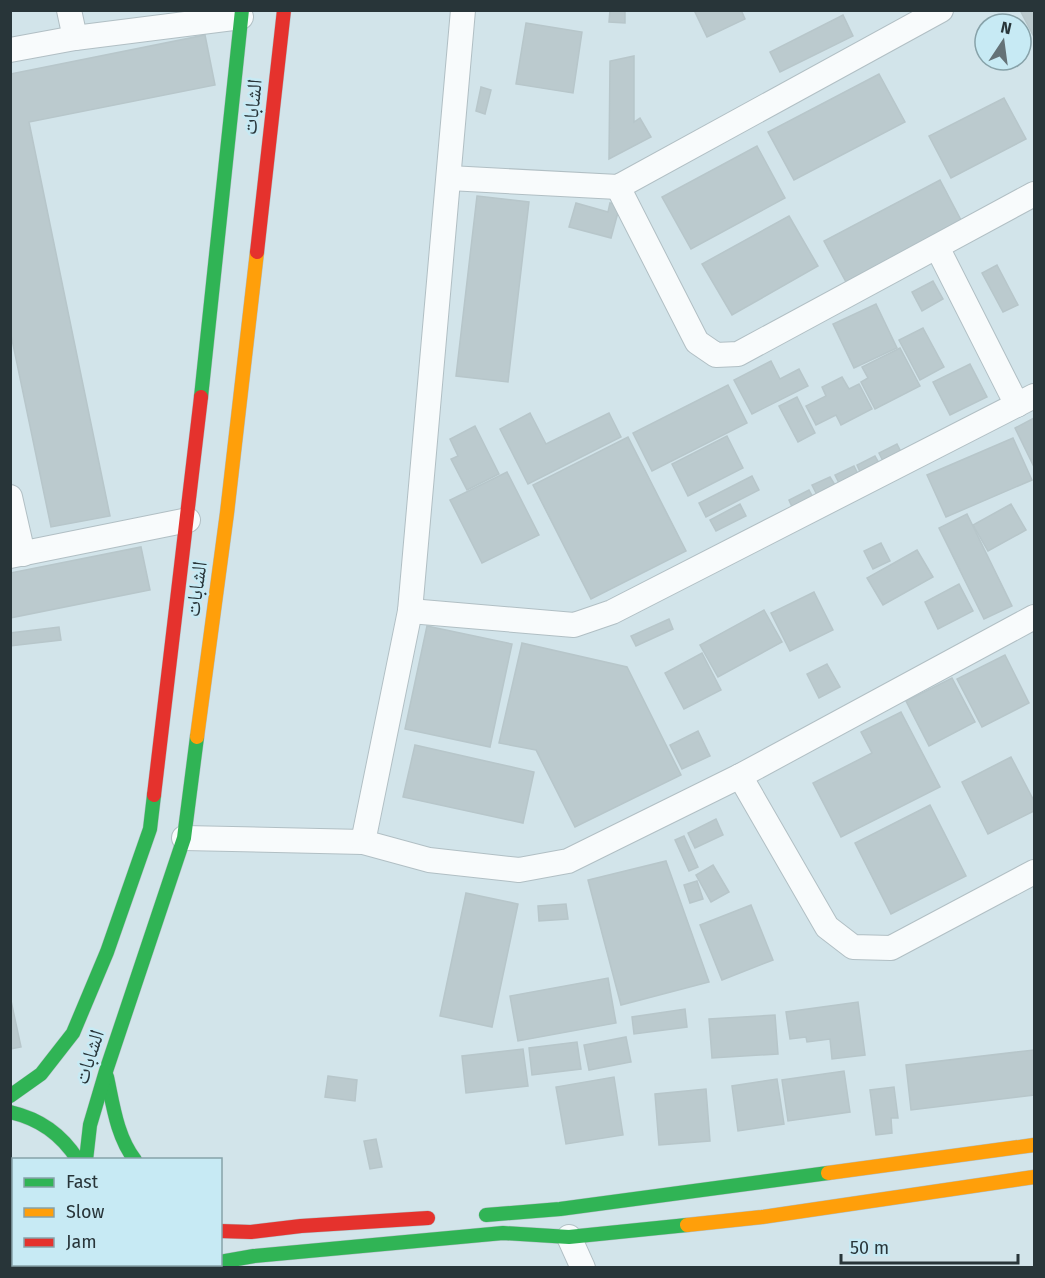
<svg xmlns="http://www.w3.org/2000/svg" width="1045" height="1278" font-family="'Fira Sans','Noto Naskh Arabic',sans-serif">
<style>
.building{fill:#bbcace;stroke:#b7c6ca;stroke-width:1.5}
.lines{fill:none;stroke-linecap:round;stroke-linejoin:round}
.street-casing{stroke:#b1bfc4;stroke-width:26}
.fast-casing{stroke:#b1bfc4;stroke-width:15}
.slow-casing{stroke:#b1bfc4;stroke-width:15}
.jam-casing{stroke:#b1bfc4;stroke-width:15}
.street{stroke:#f8fbfc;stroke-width:24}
.fast{stroke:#30b455;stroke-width:14}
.slow{stroke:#ff9f0a;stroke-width:14}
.jam{stroke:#e5322d;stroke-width:14}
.labels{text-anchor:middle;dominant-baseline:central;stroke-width:5;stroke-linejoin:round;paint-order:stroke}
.street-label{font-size:21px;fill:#283539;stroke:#c7eaf4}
</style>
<rect width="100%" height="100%" fill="#d2e4ea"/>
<g class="building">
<path d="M610,10H625V23L609,22Z"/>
<path d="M694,10H741L745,19L707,37Z"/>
<path d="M1020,10H1034V37Z"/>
<path d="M843,15L853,36L780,72L770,52Z"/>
<path d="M526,23L582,32L573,93L516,84Z"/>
<path d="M205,35L215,85L29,122L110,516L51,527L10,330V74Z"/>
<path d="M634,56V122L640,118L651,137L609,159L610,61Z"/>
<path d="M879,74L905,122L794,180L768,132Z"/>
<path d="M481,87L491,90L485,114L476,111Z"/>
<path d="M1004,98L1026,139L951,178L929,136Z"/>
<path d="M757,146L785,198L691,249L662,197Z"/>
<path d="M940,180L962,222L846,282L824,241Z"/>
<path d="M477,196L529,202L508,382L456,376Z"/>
<path d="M576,203L608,212L610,203L620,205L611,238L569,227Z"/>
<path d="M789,216L818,266L732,315L702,264Z"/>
<path d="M997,265L1018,305L1003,312L982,273Z"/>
<path d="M933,281L943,299L922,311L912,292Z"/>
<path d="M876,304L897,348L854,368L833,324Z"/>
<path d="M923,328L944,367L920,380L899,340Z"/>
<path d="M900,348L920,386L875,409L861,382L868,378L862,367Z"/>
<path d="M771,361L780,379L799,369L808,386L752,414L734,380Z"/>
<path d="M970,364L987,397L950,415L933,382Z"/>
<path d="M842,377L849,389L859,384L872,409L841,425L836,415L816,425L806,406L826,396L822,387Z"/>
<path d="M728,385L747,423L652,471L633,433Z"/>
<path d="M797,397L815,433L798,442L779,406Z"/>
<path d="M530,413L546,444L609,413L621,437L528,484L500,429Z"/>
<path d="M1034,418V467L1015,428Z"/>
<path d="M475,426L499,474L467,490L451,459L458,456L450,439Z"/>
<path d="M727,436L743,468L688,496L672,464Z"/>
<path d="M628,437L686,551L591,599L533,485Z"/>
<path d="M1013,438L1032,480L946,517L927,475Z"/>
<path d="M897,444L901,452L883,461L879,453Z"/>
<path d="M875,456L880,465L861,474L857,465Z"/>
<path d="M854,466L859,476L840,485L835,475Z"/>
<path d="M507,472L539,535L482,563L450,500Z"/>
<path d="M752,476L759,490L706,517L699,503Z"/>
<path d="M830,477L835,485L817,495L812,485Z"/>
<path d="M809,490L815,501L794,511L789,500Z"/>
<path d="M740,504L746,516L716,531L710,520Z"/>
<path d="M1011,504L1026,530L988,551L973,525Z"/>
<path d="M967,514L1012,606L984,619L939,528Z"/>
<path d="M881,543L890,561L873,569L864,551Z"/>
<path d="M141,547L150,590L10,618V573Z"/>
<path d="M917,550L933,577L883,605L867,578Z"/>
<path d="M959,584L973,611L938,629L925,602Z"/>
<path d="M814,592L833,630L790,651L771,613Z"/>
<path d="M764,610L782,642L718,677L700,645Z"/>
<path d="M669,619L673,629L636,646L631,636Z"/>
<path d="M427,626L512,644L490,747L405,729Z"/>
<path d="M59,627L61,640L10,646V633Z"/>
<path d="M522,643L627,667L681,775L575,827L536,750L499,743Z"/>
<path d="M702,653L721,690L684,709L665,673Z"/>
<path d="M1005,655L1029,703L982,727L957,679Z"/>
<path d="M827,664L840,687L819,698L807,674Z"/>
<path d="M952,678L975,722L929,746L906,701Z"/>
<path d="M901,712L940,787L841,837L813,783L872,753L861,732Z"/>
<path d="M698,731L710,756L682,769L670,745Z"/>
<path d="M415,745L534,772L523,823L403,797Z"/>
<path d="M1011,757L1034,801V811L988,834L962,782Z"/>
<path d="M930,805L966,876L891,914L855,843Z"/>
<path d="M716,819L723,835L695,848L688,833Z"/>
<path d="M684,836L698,867L689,871L675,840Z"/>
<path d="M666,861L709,982L621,1005L588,880Z"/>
<path d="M713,865L729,892L711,902L696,875Z"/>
<path d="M697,881L703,899L690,903L684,885Z"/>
<path d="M466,893L518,904L492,1027L440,1016Z"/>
<path d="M566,904L568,919L539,921L538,906Z"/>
<path d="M751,905L773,960L722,980L700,925Z"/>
<path d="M608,978L616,1023L518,1041L510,996Z"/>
<path d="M10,996L21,1047L10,1049Z"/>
<path d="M858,1002L865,1055L832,1059L830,1039L807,1042L806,1037L790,1039L786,1012Z"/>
<path d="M685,1009L687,1027L634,1034L632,1017Z"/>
<path d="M775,1015L778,1054L712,1058L709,1019Z"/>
<path d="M626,1037L631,1062L589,1070L584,1045Z"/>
<path d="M577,1042L581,1069L532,1075L529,1048Z"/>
<path d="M523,1049L528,1086L466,1093L462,1056Z"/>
<path d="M1034,1050V1095L911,1110L906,1065Z"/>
<path d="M844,1071L850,1112L788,1121L782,1080Z"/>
<path d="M328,1076L357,1080L355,1101L325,1097Z"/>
<path d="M614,1077L623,1135L566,1144L556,1087Z"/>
<path d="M777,1079L784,1124L738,1131L732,1086Z"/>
<path d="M894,1087L898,1118H891L892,1133L876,1135L870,1090Z"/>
<path d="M706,1089L710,1141L659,1145L655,1094Z"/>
<path d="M376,1139L382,1167L370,1169L364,1141Z"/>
</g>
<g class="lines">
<g class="street-casing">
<g id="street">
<path d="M69,10L75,38"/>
<path d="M10,50L75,38L241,17"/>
<path d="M449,178L618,187L941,10"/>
<path d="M618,187L697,342L716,355L738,354L1034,194"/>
<path d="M937,247L1017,405"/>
<path d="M10,497L23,554"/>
<path d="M10,556L188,520"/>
<path d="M410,611L574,625L612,612L1034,396"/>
<path d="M740,776L827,927L853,947L891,948L1034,872"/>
<path d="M184,838L363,842L429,860L519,870L568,861L740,776L1034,617"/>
<path d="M363,842L410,611L463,10"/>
<path d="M569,1237L583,1268"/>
</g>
</g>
<g class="fast-casing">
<g id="fast">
<path d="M201,397L242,10"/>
<path d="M107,1077C113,1105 117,1137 135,1160"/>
<path d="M10,1096L41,1074L73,1033L107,952L150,829L154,795"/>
<path d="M10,1112C40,1119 61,1134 78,1160"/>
<path d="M86,1160L90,1125L106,1071L184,838L197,737"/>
<path d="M486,1215L560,1209L828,1173"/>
<path d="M220,1262L254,1256L503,1233L569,1237L687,1225"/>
<path d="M63,1268L65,1264"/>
</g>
</g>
<g class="slow-casing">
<g id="slow">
<path d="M197,737L227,513L257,252"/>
<path d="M828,1173L1034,1145"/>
<path d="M687,1225L762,1217L1034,1177"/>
</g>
</g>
<g class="jam-casing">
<g id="jam">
<path d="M257,252L284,10"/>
<path d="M154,795L201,397"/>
<path d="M220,1231L251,1232L301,1226L428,1218"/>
</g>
</g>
<use href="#street" class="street"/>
<use href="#fast" class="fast"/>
<use href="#slow" class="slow"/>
<use href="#jam" class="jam"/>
</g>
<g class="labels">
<g class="street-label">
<text transform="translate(252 107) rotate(-84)">الشابات</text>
<text transform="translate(196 589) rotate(-82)">الشابات</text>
<text transform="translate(89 1057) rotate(-72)">الشابات</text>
</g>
</g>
<rect width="1045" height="1278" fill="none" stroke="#283539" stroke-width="24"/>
<rect x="12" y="1158" width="210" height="108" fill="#c7eaf4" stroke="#87a2a9" stroke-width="1.5"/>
<rect x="24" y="1178" width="30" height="9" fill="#30b455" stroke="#87a2a9" stroke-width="1.5"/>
<text x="66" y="1188" font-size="18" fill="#283539">Fast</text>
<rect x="24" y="1208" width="30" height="9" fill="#ff9f0a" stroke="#87a2a9" stroke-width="1.5"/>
<text x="66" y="1218" font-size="18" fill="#283539">Slow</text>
<rect x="24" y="1238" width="30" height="9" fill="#e5322d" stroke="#87a2a9" stroke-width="1.5"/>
<text x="66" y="1248" font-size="18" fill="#283539">Jam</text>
<g transform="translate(1003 42) rotate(13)"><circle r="28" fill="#c7eaf4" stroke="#87a2a9" stroke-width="1.5"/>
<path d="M0-4.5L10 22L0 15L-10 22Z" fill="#647277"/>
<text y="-9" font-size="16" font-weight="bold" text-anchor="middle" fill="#283539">N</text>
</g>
<path d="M841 1254v9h177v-9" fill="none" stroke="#283539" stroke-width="3"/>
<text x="850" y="1254" font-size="18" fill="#283539" stroke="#c7eaf4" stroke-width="4.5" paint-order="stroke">50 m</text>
</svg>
